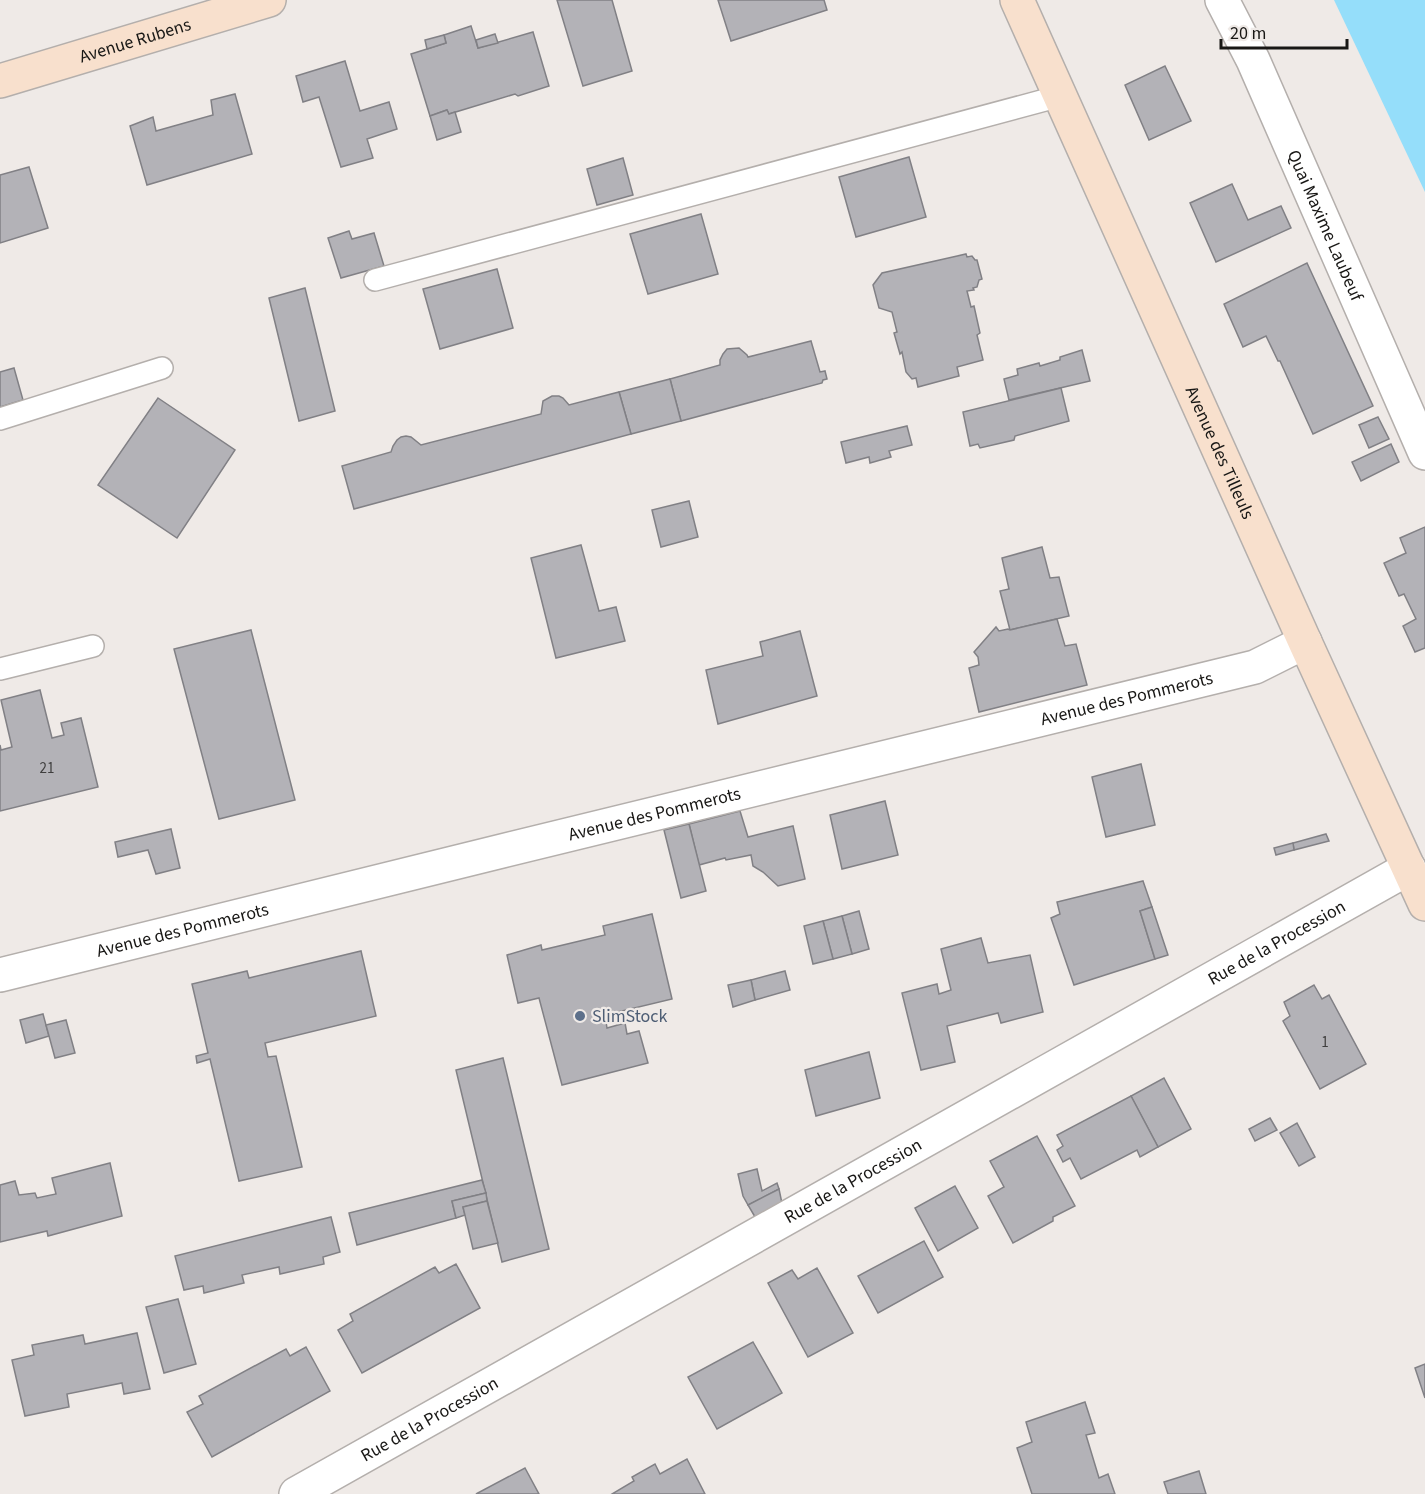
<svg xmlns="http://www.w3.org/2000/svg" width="1425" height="1494" font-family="'Source Sans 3',sans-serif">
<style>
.water{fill:#95defa}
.building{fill:#b3b2b7;stroke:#818085;stroke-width:1.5}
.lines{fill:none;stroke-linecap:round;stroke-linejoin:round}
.lane-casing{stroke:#b4afac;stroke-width:24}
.street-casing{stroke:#b4afac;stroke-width:36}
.secondary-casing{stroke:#b4afac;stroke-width:36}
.lane{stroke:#fff;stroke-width:21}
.street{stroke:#fff;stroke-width:33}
.secondary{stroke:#f8e0cd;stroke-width:33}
.service-dot{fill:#5c6f8a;stroke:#efeae7;stroke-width:2}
.labels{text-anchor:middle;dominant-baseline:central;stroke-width:4.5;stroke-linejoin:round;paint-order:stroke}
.number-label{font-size:15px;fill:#3f3e3e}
.street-label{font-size:18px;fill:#181715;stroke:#efeae7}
.service-label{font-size:18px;fill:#4e5e75;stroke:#efeae7;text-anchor:start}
</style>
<rect width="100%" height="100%" fill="#efeae7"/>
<path class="water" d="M1334,0H1425V192Z"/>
<g class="building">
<path d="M557,0H612L632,71L583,86Z"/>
<path d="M718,0H824L827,10L731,41Z"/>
<path d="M471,26L478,48L533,32L549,86L518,96L515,94L449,114L447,110L430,116L411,54L446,43L444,35Z"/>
<path d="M495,34L498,43L478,48L476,40Z"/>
<path d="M444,35L446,43L427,49L425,40Z"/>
<path d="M345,61L360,111L389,102L397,129L367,139L373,158L341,167L319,97L303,102L296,76Z"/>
<path d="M1165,66L1191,121L1149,140L1125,85Z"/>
<path d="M235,94L252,154L147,185L130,126L153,117L156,131L213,115L211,100Z"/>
<path d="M447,110L449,114L455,112L461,132L437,140L430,116Z"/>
<path d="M909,157L926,217L856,237L839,177Z"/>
<path d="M623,158L633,195L597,205L587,169Z"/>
<path d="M29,167L48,228L0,243V175Z"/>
<path d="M1232,184L1248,220L1281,206L1291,228L1216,262L1190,203Z"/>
<path d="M701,214L718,274L648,294L630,234Z"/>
<path d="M349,231L352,239L374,233L384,266L341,278L328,238Z"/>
<path d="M966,254L967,257L972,256L975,260H977L982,279L979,280L977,287L973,288L974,290L967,291L971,307L974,306L980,333L977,335L983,360L957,367L959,376L918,387L916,378L912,379L906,372L902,352L900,354L894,333L897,332L892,312L879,308L873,285L882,273Z"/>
<path d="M1307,263L1373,406L1313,434L1280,361H1278L1266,336L1243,347L1224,304Z"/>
<path d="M497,269L513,328L440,349L423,289Z"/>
<path d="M305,288L335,411L299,421L269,298Z"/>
<path d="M811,341L820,372L825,371L827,379L823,380L822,383L681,421L670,379L720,365V360L723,354L727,349L739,348L747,355L748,357Z"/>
<path d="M1082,350L1090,381L1009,400L1004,379L1018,375L1017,369L1039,363L1040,366L1060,360V357Z"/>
<path d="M14,368L23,400L0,407V372Z"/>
<path d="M670,379L681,421L631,434L619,392Z"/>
<path d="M1061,388L1069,421L1015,436L1014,440L980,448L978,444L970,446L963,412Z"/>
<path d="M619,392L631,434L354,509L342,466L391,452L393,446L397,440L401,437L406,436L411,437L421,445L541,414L543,401L552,396H559L563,398L569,405Z"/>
<path d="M158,398L235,450L177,538L98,485Z"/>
<path d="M1378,417L1389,439L1369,448L1359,425Z"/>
<path d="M907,426L912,445L889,451L891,457L870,463L869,457L846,463L841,442Z"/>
<path d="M1391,444L1399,462L1361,481L1352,462Z"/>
<path d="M689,501L698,537L661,547L652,510Z"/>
<path d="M1425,527V648L1415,652L1403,626L1416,619L1404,594L1399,596L1384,563L1406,553L1400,538Z"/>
<path d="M581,545L599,611L616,607L625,641L556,658L531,558Z"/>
<path d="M1042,547L1050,578L1059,577L1069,616L1010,630L1000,591L1009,589L1002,558Z"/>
<path d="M1057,619L1065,646L1076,644L1087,685L979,712L969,668L979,665L978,657L974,652L996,627L999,631L1008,629L1010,630Z"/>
<path d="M251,630L295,800L219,819L174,649Z"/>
<path d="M800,631L817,696L718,724L706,670L763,656L760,642Z"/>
<path d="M40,690L52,738L64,735L61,723L81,718L98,787L0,811V745L1,750L12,747L1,700Z"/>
<path d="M1141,764L1155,825L1106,837L1092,777Z"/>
<path d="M885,801L898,855L842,869L830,815Z"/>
<path d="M740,811L748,837L793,826L805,879L778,886L763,872L753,866L751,855L726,860L725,858L699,865L689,824Z"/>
<path d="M689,824L706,891L681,898L664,830Z"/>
<path d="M171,829L180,868L156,874L148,850L118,857L115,842Z"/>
<path d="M1326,834L1329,841L1294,850L1293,843Z"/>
<path d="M1293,843L1294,850L1276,855L1274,848Z"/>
<path d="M1143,881L1152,907L1140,911L1155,959L1074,985L1051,918L1060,914L1057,902Z"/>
<path d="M1152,907L1168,955L1155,959L1140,911Z"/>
<path d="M859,911L869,949L852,954L842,916Z"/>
<path d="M652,914L672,999L605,1015L607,1028L625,1023L627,1034L639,1031L648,1063L562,1085L539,998L518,1003L507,955L541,945L542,950L605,935L603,926Z"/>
<path d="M842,916L852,954L833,959L823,921Z"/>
<path d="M823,921L833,959L813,964L804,926Z"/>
<path d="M981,938L988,963L1030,955L1043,1012L1001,1023L998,1013L947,1026L955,1062L921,1070L902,993L937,984L939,994L951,990L941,949Z"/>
<path d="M361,951L376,1016L265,1043L268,1057L276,1056L302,1167L239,1181L210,1059L197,1063L196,1056L208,1053L192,984L247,971L249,978Z"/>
<path d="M785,971L790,990L755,1000L751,980Z"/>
<path d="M751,980L755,1000L733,1007L728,985Z"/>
<path d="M1314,985L1322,999L1329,995L1366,1064L1320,1089L1283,1021L1290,1016L1284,1002Z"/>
<path d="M43,1014L49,1036L26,1043L20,1020Z"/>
<path d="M66,1020L75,1053L55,1058L46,1025Z"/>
<path d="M869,1052L880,1098L816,1116L805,1070Z"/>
<path d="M503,1058L549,1249L502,1262L456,1070Z"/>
<path d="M1164,1078L1191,1129L1158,1147L1131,1096Z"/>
<path d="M1131,1096L1158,1147L1140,1157L1137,1150L1081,1179L1070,1158L1063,1162L1057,1150L1063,1146L1057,1135Z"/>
<path d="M1270,1118L1277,1130L1255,1141L1249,1129Z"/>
<path d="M1297,1123L1315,1157L1299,1166L1280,1133Z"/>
<path d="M1037,1136L1075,1206L1053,1217V1221L1013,1243L988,1196L1004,1187L990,1161Z"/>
<path d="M110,1163L122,1216L48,1236L47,1231L0,1242V1185L15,1181L19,1195L35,1193L37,1198L56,1194L52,1178Z"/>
<path d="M757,1169L762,1191L777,1183L779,1189L748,1205L743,1196L738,1174Z"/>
<path d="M482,1180L486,1193L452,1201L456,1218L357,1245L349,1213Z"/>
<path d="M955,1186L978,1228L938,1251L915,1208Z"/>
<path d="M779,1189L783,1208L758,1222L748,1205Z"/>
<path d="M486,1193L487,1201L463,1207L465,1215L456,1218L452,1201Z"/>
<path d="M487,1201L498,1243L473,1249L463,1207Z"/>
<path d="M331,1217L340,1252L323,1257L324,1264L280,1274L279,1267L242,1275L244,1283L204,1293L203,1286L184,1290L175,1256Z"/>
<path d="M924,1241L943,1277L878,1313L858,1276Z"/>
<path d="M456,1264L480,1308L362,1373L338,1330L353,1321L350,1314L435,1267L439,1273Z"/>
<path d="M817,1268L853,1333L808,1357L768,1283L792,1270L798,1279Z"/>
<path d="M178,1299L196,1364L164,1373L146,1307Z"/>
<path d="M137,1333L150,1389L124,1394L122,1383L67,1394L69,1407L25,1416L12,1360L34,1355L32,1345L83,1335L85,1344Z"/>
<path d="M753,1342L782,1393L717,1429L688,1377Z"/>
<path d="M306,1347L330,1391L212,1457L187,1412L203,1404L199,1396L286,1349L290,1356Z"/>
<path d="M1425,1364V1398L1415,1368Z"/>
<path d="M1085,1402L1095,1433L1086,1435L1099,1478L1108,1474L1115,1494H1032L1017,1448L1032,1442L1026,1422Z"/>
<path d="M687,1459L705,1494H612L634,1481L632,1477L655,1464L660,1474Z"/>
<path d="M525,1468L539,1494H476Z"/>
<path d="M1199,1471L1206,1494H1168L1164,1482Z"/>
</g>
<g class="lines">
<g class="lane-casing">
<g id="lane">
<path d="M375,280L1060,96"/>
<path d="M0,419L162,368"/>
<path d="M0,669L93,646"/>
</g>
</g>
<g class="street-casing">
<g id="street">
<path id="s1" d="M1222,0L1253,60L1425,453"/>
<path id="s2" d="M0,975L502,851L1255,667L1305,642"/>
<path id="s3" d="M296,1494L1409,868"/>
</g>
</g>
<g class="secondary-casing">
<g id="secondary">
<path id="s4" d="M1017,0L1305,642L1425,904"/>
<path id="s5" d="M0,81L269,0"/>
</g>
</g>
<use href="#lane" class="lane"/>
<use href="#street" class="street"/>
<use href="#secondary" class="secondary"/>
</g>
<circle class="service-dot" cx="580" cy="1016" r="6"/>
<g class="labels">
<g class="number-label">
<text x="47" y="768">21</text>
<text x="1325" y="1042">1</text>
</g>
<g class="street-label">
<text stroke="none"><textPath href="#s5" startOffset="141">Avenue Rubens</textPath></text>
<text stroke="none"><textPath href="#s1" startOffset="248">Quai Maxime Laubeuf</textPath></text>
<text stroke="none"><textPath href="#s4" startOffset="496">Avenue des Tilleuls</textPath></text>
<text stroke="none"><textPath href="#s2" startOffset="1160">Avenue des Pommerots</textPath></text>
<text stroke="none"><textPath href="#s2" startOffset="674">Avenue des Pommerots</textPath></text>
<text stroke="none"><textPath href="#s2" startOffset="188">Avenue des Pommerots</textPath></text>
<text stroke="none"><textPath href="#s3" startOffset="1125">Rue de la Procession</textPath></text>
<text stroke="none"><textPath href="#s3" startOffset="639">Rue de la Procession</textPath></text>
<text stroke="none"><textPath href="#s3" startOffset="153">Rue de la Procession</textPath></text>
</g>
<g class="service-label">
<text x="592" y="1016">SlimStock</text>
</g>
</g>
<path d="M1221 39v9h126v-9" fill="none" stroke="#181715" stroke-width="3"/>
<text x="1230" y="39" font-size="18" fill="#181715" stroke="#efeae7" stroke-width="4.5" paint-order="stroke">20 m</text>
</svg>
